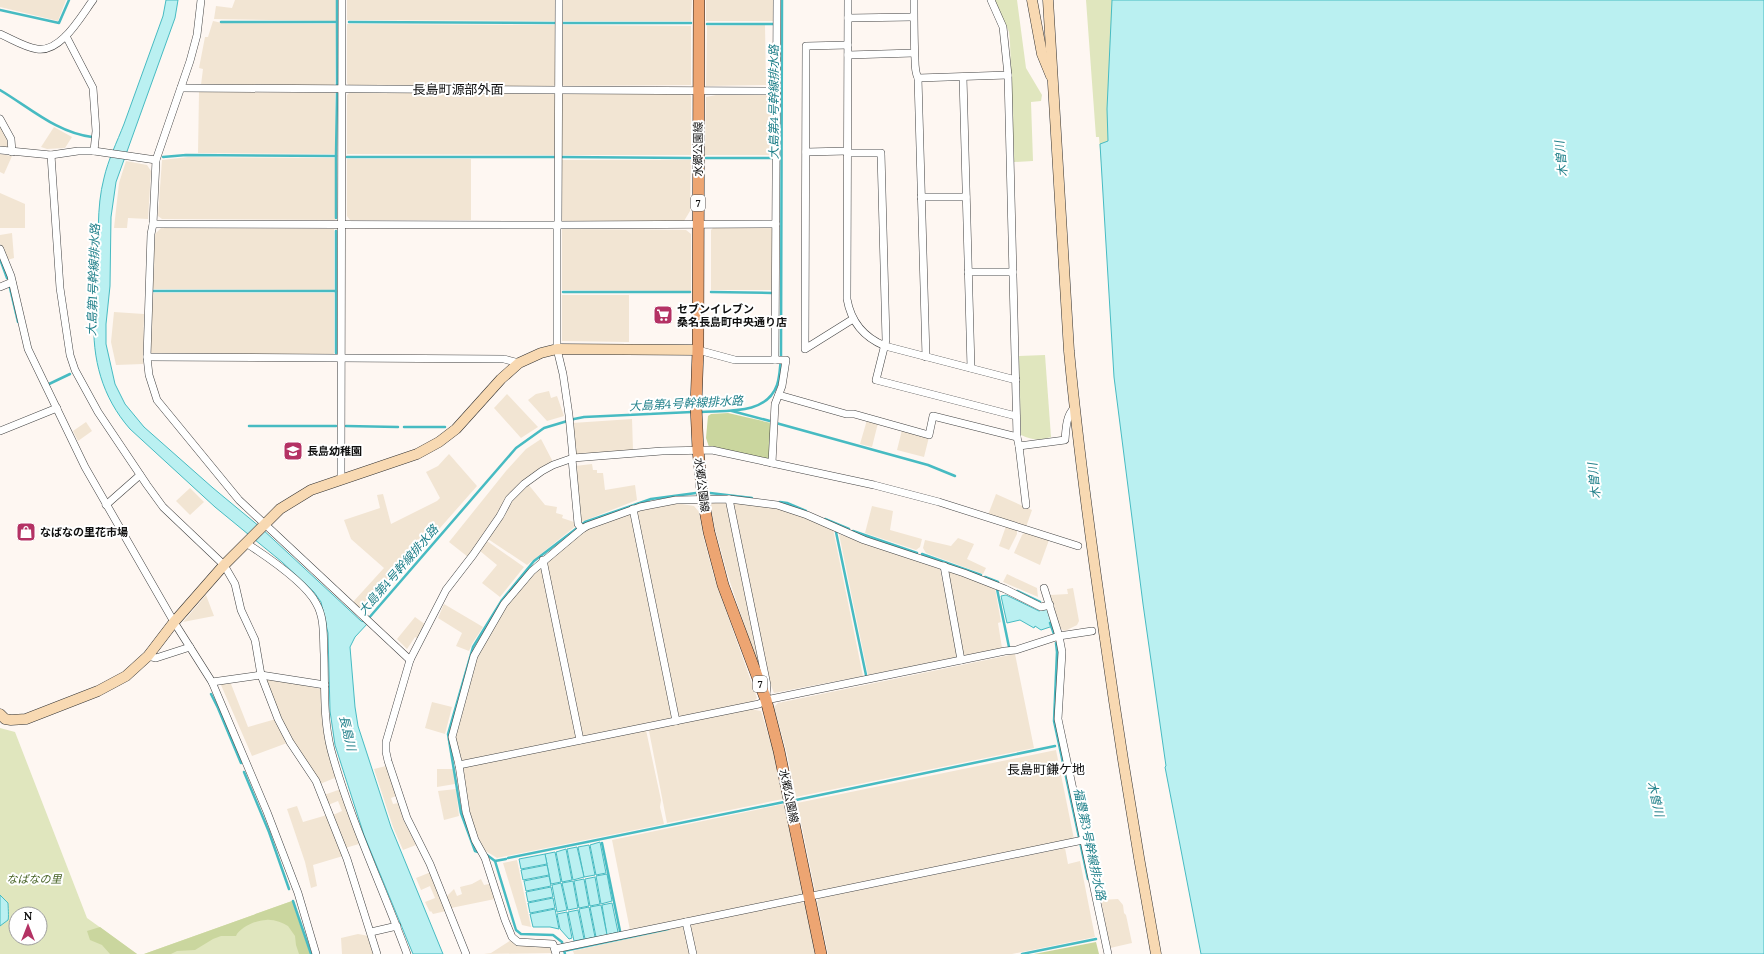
<svg xmlns="http://www.w3.org/2000/svg" width="1764" height="954" font-family="Lora,'Noto Sans JP',serif">
<style>
.farmland{fill:#f2e5d3}
.green{fill:#e0e6be;fill-rule:evenodd}
.forest{fill:#cad69e}
.water{fill:#baf0f1;stroke:#47bbc2}
.lines{fill:none;stroke-linecap:round;stroke-linejoin:round}
.stream{stroke:#47bbc2;stroke-width:2.5}
.street-casing{stroke:#424242;stroke-width:8}
.secondary-casing{stroke:#313131;stroke-width:11}
.primary-casing{stroke:#202020;stroke-width:12}
.street{stroke:#fff;stroke-width:7}
.secondary{stroke:#f8d9b2;stroke-width:10}
.primary{stroke:#eda572;stroke-width:11}
.labels{text-anchor:middle;dominant-baseline:central;stroke-width:4;stroke-linejoin:round;paint-order:stroke}
.shield{fill:#fff;stroke:#575757;stroke-width:1}
.shield-label{font-size:10px;font-weight:bold;fill:#0f0f0f}
.street-label{font-size:11px;fill:#0f0f0f;stroke:#fff}
.poi-label{font-size:11px;font-weight:bold;fill:#0f0f0f;stroke:#fff;text-anchor:start}
.park-label{font-size:11px;font-style:italic;fill:#466224;stroke:#fff}
.water-label{font-size:12px;font-style:italic;fill:#20808a;stroke:#fff}
.quarter-label{font-size:13px;fill:#0f0f0f;stroke:#fff}
</style>
<rect width="100%" height="100%" fill="#fef7f2"/>
<g class="farmland">
<path d="M0,0H66L58,21L0,7Z"/>
<path d="M235,0H336V21L214,19L216,6L232,8Z"/>
<path d="M347,0H556V21L347,20Z"/>
<path d="M563,0H692L691,21H563Z"/>
<rect x="706" y="0" width="69" height="21"/>
<path d="M213,21L222,23L336,24L335,84L332,86L201,85L203,69L199,68L205,37H208Z"/>
<path d="M347,24L556,25L555,85L553,86L350,87L347,83Z"/>
<path d="M563,25L691,26V85L565,86L562,85Z"/>
<path d="M765,25L766,85L706,86L707,26Z"/>
<path d="M199,92L335,93V154L198,153Z"/>
<path d="M350,92L555,93V155L347,154V95Z"/>
<path d="M562,93H689L691,96V155H562Z"/>
<path d="M774,94L773,155H705L706,97L716,95Z"/>
<path d="M0,125L8,139L9,149L0,147Z"/>
<path d="M54,127L72,137L65,148L47,149L41,147Z"/>
<path d="M0,154L12,156L4,174L0,172Z"/>
<path d="M188,157L335,158V220L162,219L158,216L162,160Z"/>
<path d="M347,159H471V220H350L347,216Z"/>
<path d="M562,160H691L690,211L684,221H562Z"/>
<path d="M126,161L147,165L151,171L148,219L128,218L127,228H114L119,183Z"/>
<path d="M0,193L25,204V228H0Z"/>
<path d="M161,228L334,229V290L152,289L155,234Z"/>
<path d="M713,228H772V290H711V230Z"/>
<path d="M562,229L686,230L691,234V291L562,290Z"/>
<path d="M12,233L14,258L7,260L0,243V235Z"/>
<path d="M152,293H334V355L152,354L150,351Z"/>
<path d="M562,295H629V342L562,341Z"/>
<path d="M114,312L144,314L143,364L116,365L111,342Z"/>
<path d="M549,391L551,398L557,396L564,416L547,421L528,400L536,394Z"/>
<path d="M507,394L538,427L521,438L494,408Z"/>
<path d="M632,419L633,451L576,456L572,423Z"/>
<path d="M867,420L878,423L872,447L860,444Z"/>
<path d="M86,422L92,431L78,441L73,431Z"/>
<path d="M902,430L929,437L924,457L897,450Z"/>
<path d="M541,439L553,462L536,471L497,515L468,557L449,542L506,471L526,449Z"/>
<path d="M449,454L477,486L365,613L353,602L384,568L351,539L344,520L380,508L377,495L383,494L391,524L437,501L440,498L426,472L438,466Z"/>
<path d="M592,464L593,470H597V473H603L605,490L635,485L637,500L581,522L575,466Z"/>
<path d="M528,484L545,505L557,507L556,513L563,515L562,518L574,522L577,525L527,565L488,539L504,517L512,501Z"/>
<path d="M190,488L204,502L190,515L176,501Z"/>
<path d="M996,494L1032,510L1026,527L988,515Z"/>
<path d="M676,503L694,506L699,512L703,535L714,577L757,698L753,702L679,717L636,511Z"/>
<path d="M712,503H727L759,660H756L727,573L715,529L710,506Z"/>
<path d="M734,503L781,509L796,513L833,529L863,676L774,693L768,678L733,504Z"/>
<path d="M872,506L893,511L890,530L922,539L920,547L916,550L865,533Z"/>
<path d="M631,513L672,718L583,737L581,735L546,563L586,529Z"/>
<path d="M1006,526L1017,530V534L1009,550L999,546Z"/>
<path d="M1025,532L1049,540L1040,565L1014,553L1022,535Z"/>
<path d="M839,534L940,569L958,657L868,675Z"/>
<path d="M958,538L974,544L967,559L986,568L983,574L926,553L923,548L925,540L951,546Z"/>
<path d="M487,541L524,567L500,597L482,583L497,565L480,551Z"/>
<path d="M541,565L577,736L575,738L461,762L455,739L456,731L476,658L506,606Z"/>
<path d="M946,570L995,588L1001,622L998,623L1002,648L963,656Z"/>
<path d="M1007,574L1037,588L1038,597L1003,582Z"/>
<path d="M1073,588L1079,621L1077,625L1065,631L1061,629L1050,595L1068,594L1067,589Z"/>
<path d="M206,595L214,616L183,622Z"/>
<path d="M444,604L483,627L472,644L469,651L456,646L462,633L438,618Z"/>
<path d="M415,617L426,625L418,639L415,637L407,649L397,639Z"/>
<path d="M1015,654L1034,748L796,797L787,754L774,707L778,703Z"/>
<path d="M265,678L322,689L337,777L320,784L292,740L280,717Z"/>
<path d="M223,683L231,684L248,727L276,719L287,743L252,756L221,685Z"/>
<path d="M432,702L452,707L445,734L425,728Z"/>
<path d="M750,709L761,711L772,747L783,799L667,823L649,731L651,728Z"/>
<path d="M646,730L661,800L660,807L664,824L497,858L484,850L468,813L462,770L464,767Z"/>
<path d="M1056,750L1074,839L818,893L815,891L797,803Z"/>
<path d="M386,766L396,796L391,798L393,804L398,803L403,819L416,845L403,850L393,827L374,769Z"/>
<path d="M437,769H453L455,784L437,787Z"/>
<path d="M341,789L359,844L345,848L333,815L342,811L338,801L328,805L324,795Z"/>
<path d="M456,789L459,816L444,820L438,791Z"/>
<path d="M784,804L802,893L799,896L630,930L612,840Z"/>
<path d="M297,806L303,822L327,815L343,856L313,865L317,886L311,888L305,862L287,809Z"/>
<path d="M1065,848L1068,864L1080,861L1095,937L1012,954H828L817,902L819,898Z"/>
<path d="M517,860L531,927L522,925L503,863Z"/>
<path d="M431,872L446,911L433,914L431,911L430,912L425,902L435,898L430,886L421,890L416,878Z"/>
<path d="M481,879L484,885L489,884L495,899L451,908L446,897L454,889L457,896L462,894L460,887L472,884Z"/>
<path d="M1118,899L1123,905L1124,913L1126,915L1132,943L1110,948L1101,900Z"/>
<path d="M800,901L805,904L815,954H695L689,924Z"/>
<path d="M683,926L690,954H574L573,951Z"/>
<path d="M358,934L369,936L375,954H342L341,938Z"/>
<path d="M511,940L549,946L552,948L553,953L484,954L491,953Z"/>
</g>
<g class="green">
<path d="M995,0H1017L1026,68L1042,95L1041,101L1031,102L1033,161L1014,162L1010,42L1009,32Z"/>
<path d="M1086,0H1112L1116,86L1124,141L1101,163L1099,137H1096Z"/>
<path d="M1045,355L1051,437C1039,441 1032,440 1021,435L1019,356Z"/>
<path d="M0,728L15,732L87,918L137,954H0ZM16,914H40V938H16Z"/>
<path d="M292,901L310,954H144Z"/>
</g>
<g class="forest">
<path d="M728,413L771,423L770,458L766,459L709,447L706,438L708,416L711,414Z"/>
<path d="M292,901L310,954H299L296,945L295,936L288,926C283,923 273,919 266,920C257,920 240,927 236,936H221L213,939L195,950L177,951L171,954H144Z"/>
<path d="M100,927L137,954H110L102,945L90,940L87,931Z"/>
<path d="M1096,942L1099,954H1034Z"/>
</g>
<g class="water">
<path d="M166,0H178L175,18L116,182L111,217L110,286L106,324V344L115,384L125,404L144,427L213,488L260,527L361,621L368,623L355,637L350,647L355,707L358,726L391,827L443,954H413L364,835L335,745L330,711L328,633L321,602L314,592L282,562L215,507L130,429C102,397 92,359 94,317C95,302 98,287 98,271C99,241 96,208 104,178C108,160 117,142 124,124C137,88 150,52 163,16Z"/>
<path d="M1112,0H1764V954H1201L1165,767L1166,766L1143,604L1114,377L1100,144L1108,141L1107,109Z"/>
<path d="M1006,595L1039,611L1047,608L1053,626L1041,630L1035,626L1034,628L1020,620L1007,623L1001,596Z"/>
<path d="M600,842L606,873L596,875L590,845Z"/>
<path d="M589,845L595,875L584,877L578,847Z"/>
<path d="M577,847L584,877L573,880L567,849Z"/>
<path d="M566,849L572,880L562,882L556,852Z"/>
<path d="M555,852L561,882L551,884L545,854Z"/>
<path d="M545,854L547,864L521,869L519,859Z"/>
<path d="M547,865L549,875L523,880L521,870Z"/>
<path d="M607,874L612,901L601,904L596,876Z"/>
<path d="M549,876L551,886L526,891L524,881Z"/>
<path d="M595,877L600,904L590,906L585,879Z"/>
<path d="M584,879L589,906L579,908L574,881Z"/>
<path d="M573,881L578,908L568,910L562,883Z"/>
<path d="M561,883L567,910L557,912L552,885Z"/>
<path d="M551,887L553,897L528,902L526,892Z"/>
<path d="M0,895L8,903C8,904 9,919 8,920L0,926Z"/>
<path d="M553,898L555,908L530,913L528,903Z"/>
<path d="M612,903L618,932L607,935L602,905Z"/>
<path d="M601,905L607,935L596,937L590,907Z"/>
<path d="M589,907L595,937L585,939L579,909Z"/>
<path d="M555,909L559,929L550,927H533L530,914Z"/>
<path d="M578,910L584,939L574,941L568,912Z"/>
<path d="M567,912L572,938L569,939L560,929L557,914Z"/>
</g>
<g class="lines">
<g class="stream">
<path d="M0,10L59,23L69,0"/>
<path d="M221,22H337"/>
<path d="M349,22L556,23"/>
<path d="M563,23H691"/>
<path d="M707,24H773"/>
<path d="M337,86V0"/>
<path d="M0,90C29,107 57,133 92,137"/>
<path d="M163,157L186,155L336,156L337,93"/>
<path d="M347,157H555"/>
<path d="M562,157L690,158"/>
<path d="M706,158H774"/>
<path d="M336,218V156"/>
<path d="M0,259L7,278"/>
<path d="M10,288L18,322"/>
<path d="M153,291H336"/>
<path d="M563,292H690"/>
<path d="M711,292L772,293"/>
<path d="M336,353V231"/>
<path d="M49,384L70,374"/>
<path d="M732,411L770,421"/>
<path d="M699,412C725,410 766,416 777,385C780,376 780,366 781,357L782,0"/>
<path d="M776,423L928,465L955,476"/>
<path d="M249,426H336"/>
<path d="M346,426L398,427"/>
<path d="M404,427H445"/>
<path d="M710,493L752,498"/>
<path d="M780,502L787,503L806,511"/>
<path d="M825,519L849,529"/>
<path d="M853,531L917,553"/>
<path d="M836,532L866,675"/>
<path d="M922,554L981,575"/>
<path d="M985,577L998,582"/>
<path d="M997,589L1009,647"/>
<path d="M1017,591L1040,602"/>
<path d="M368,619L516,448L544,428L574,419L584,417L692,412"/>
<path d="M1050,623L1054,634"/>
<path d="M1056,643L1057,652L1054,721L1088,879"/>
<path d="M211,694L218,708L241,763"/>
<path d="M244,772L269,832L289,889"/>
<path d="M796,800L1055,746"/>
<path d="M602,843L620,931"/>
<path d="M508,858L784,802"/>
<path d="M495,861L506,859"/>
<path d="M293,901L311,954"/>
<path d="M564,951L668,929"/>
<path d="M565,954L562,942L553,935L521,934L516,930L495,861L487,855L475,851L461,813L448,734L473,647L502,600L534,561L585,522L651,499L696,493"/>
<path d="M1022,954L1096,939"/>
</g>
<g class="street-casing">
<g id="street">
<path d="M201,0L197,35L190,61L156,160L153,224L151,234L147,357L149,375L157,400L239,500L410,660"/>
<path d="M848,0L847,299C851,322 863,337 885,346L1016,380"/>
<path d="M914,0C914,20 914,40 915,60C915,67 915,72 918,78L926,357"/>
<path d="M991,0L1003,27L1008,75L1017,437L1019,446L1065,440C1066,429 1066,416 1074,408"/>
<path d="M848,18L913,17"/>
<path d="M0,34C12,39 24,47 37,49C61,53 81,16 93,0"/>
<path d="M66,36L93,88L96,131L94,151"/>
<path d="M848,45L806,46L805,349L853,319"/>
<path d="M848,55L914,53"/>
<path d="M963,77L971,368"/>
<path d="M918,78L1008,75"/>
<path d="M181,88L777,91"/>
<path d="M0,119L11,139L12,152"/>
<path d="M0,150L51,155L78,151H94L156,160"/>
<path d="M806,152L847,151"/>
<path d="M847,153H881L886,340L876,380L1016,416"/>
<path d="M51,155L60,288L70,355L75,370L98,412L147,485L163,507L224,565L235,584L241,610L255,640L261,675L278,719L290,742L316,781L347,859L377,954"/>
<path d="M921,197H966"/>
<path d="M153,224L557,225L776,224"/>
<path d="M557,225V349L563,374L569,415L573,458"/>
<path d="M558,225L559,0"/>
<path d="M0,249L11,276L28,349L85,467L174,622L212,682L267,812L298,893L316,954"/>
<path d="M968,272H1013"/>
<path d="M0,287L12,282"/>
<path d="M698,350L735,360H786L782,386L775,404L772,463"/>
<path d="M147,357L504,359L519,363"/>
<path d="M775,360L777,0"/>
<path d="M779,395L846,414H854L929,435L933,416L1017,437"/>
<path d="M0,431L57,408"/>
<path d="M1019,446L1026,505"/>
<path d="M572,459L578,524L582,529"/>
<path d="M341,478L342,0"/>
<path d="M729,499L767,685L766,696"/>
<path d="M106,505L140,475"/>
<path d="M633,509L676,721"/>
<path d="M246,543C266,556 305,582 316,603C325,618 323,637 324,654C325,686 323,719 331,750C350,820 382,886 407,954"/>
<path d="M543,560L580,740"/>
<path d="M944,566L961,660"/>
<path d="M1044,588L1059,636L1062,652L1058,719L1108,954"/>
<path d="M148,656L156,658L190,647"/>
<path d="M212,682L261,675L325,685"/>
<path d="M459,765L759,704L766,700L1005,651L1016,650L1059,636L1092,631"/>
<path d="M686,922L693,954"/>
<path d="M371,932L397,926"/>
<path d="M555,949L1083,840"/>
<path d="M466,954L430,864L407,818L388,761L386,752V742L410,660L446,590L473,555L500,516L509,499L524,484L542,471L553,465L573,458L662,451L712,450L874,485L939,502L1078,546"/>
<path d="M556,954L553,944L518,942L512,937L505,920L485,858L475,840L466,812L459,765L452,737L474,656L504,604L532,571L582,529L587,526L640,507L676,500L729,499L777,505L807,515L864,540L964,573L1005,589L1041,607L1050,605"/>
</g>
</g>
<g class="secondary-casing">
<g id="secondary">
<path d="M1032,0L1042,54L1051,76"/>
<path d="M1048,0L1069,351C1078,447 1091,543 1105,639C1120,745 1137,850 1156,954"/>
<path d="M0,714L5,719L11,720L26,719L98,691L126,676L148,656L174,622L224,565L280,509L311,490L417,454L439,442L456,429L501,379L519,363L541,353L557,349L698,350"/>
</g>
</g>
<g class="primary-casing">
<path id="primary" d="M699,0L698,350L696,406L698,450L703,499L709,532L723,585L766,700L779,751L821,954"/>
</g>
<use href="#street" class="street"/>
<use href="#secondary" class="secondary"/>
<use href="#primary" class="primary"/>
</g>
<defs>
<g id="supermarket-square" transform="scale(1)"><rect x="-9" y="-9" width="18" height="18" rx="4" fill="#b43264" stroke="#fff"/><path d="M-6-5.5h2.5l.6 2H6L4.5 2H-2.5L-4.4-4H-6ZM-1.5 3.2a1.3 1.3 0 1 0 .1 0ZM3 3.2a1.3 1.3 0 1 0 .1 0Z" fill="#fff"/></g>
<g id="school-square" transform="scale(1)"><rect x="-9" y="-9" width="18" height="18" rx="4" fill="#b43264" stroke="#fff"/><path d="M0-5L7-2L0 1L-7-2ZM-4 1L0 2.5L4 1V4Q0 6-4 4Z" fill="#fff"/></g>
<g id="shop-square" transform="scale(1)"><rect x="-9" y="-9" width="18" height="18" rx="4" fill="#b43264" stroke="#fff"/><path d="M-5-2.5h2.3a2.7 3.5 0 0 1 5.4 0H5L5.5 6h-11ZM-1.5-2.5h3a1.5 2.3 0 0 0-3 0Z" fill="#fff"/></g>
</defs>
<g fill-rule="evenodd">
<use href="#supermarket-square" x="663" y="315"/>
<use href="#school-square" x="293" y="451"/>
<use href="#shop-square" x="26" y="532"/>
</g>
<g class="labels">
<g class="shield">
<rect x="691" y="195" width="14" height="16" rx="3"/>
<rect x="753" y="676" width="14" height="16" rx="3"/>
</g>
<g class="shield-label">
<text x="698" y="203">7</text>
<text x="760" y="684">7</text>
</g>
<g class="street-label">
<text transform="translate(698 149) rotate(-90)">水郷公園線</text>
<text transform="translate(702 485) rotate(83)">水郷公園線</text>
<text transform="translate(789 796) rotate(78)">水郷公園線</text>
</g>
<g class="poi-label">
<text x="677" y="309">セブンイレブン<tspan x="677" dy="13">桑名長島町中央通り店</tspan></text>
<text x="307" y="451">長島幼稚園</text>
<text x="40" y="532">なばなの里花市場</text>
</g>
<g class="park-label">
<text x="34" y="879">なばなの里</text>
</g>
<g class="water-label">
<text transform="translate(773 102) rotate(-90)">大島第4号幹線排水路</text>
<text transform="translate(1561 159) rotate(-96)">木曽川</text>
<text transform="translate(93 280) rotate(-88)">大島第1号幹線排水路</text>
<text transform="translate(686 403) rotate(-3)">大島第4号幹線排水路</text>
<text transform="translate(1594 481) rotate(-96)">木曽川</text>
<text transform="translate(398 570) rotate(-49)">大島第4号幹線排水路</text>
<text transform="translate(348 733) rotate(77)">長島川</text>
<text transform="translate(1656 799) rotate(77)">木曽川</text>
<text transform="translate(1090 844) rotate(78)">福豊第3号幹線排水路</text>
</g>
<g class="quarter-label">
<text x="458" y="89">長島町源部外面</text>
<text x="1046" y="769">長島町鎌ケ地</text>
</g>
</g>
<g transform="translate(28 926)"><circle r="19" fill="#ffffff" stroke="#9f9f9f"/>
<path d="M0-3L7 15L0 10L-7 15Z" fill="#b43264"/>
<text y="-6" font-size="11" font-weight="bold" text-anchor="middle" fill="#0f0f0f">N</text>
</g>
</svg>
